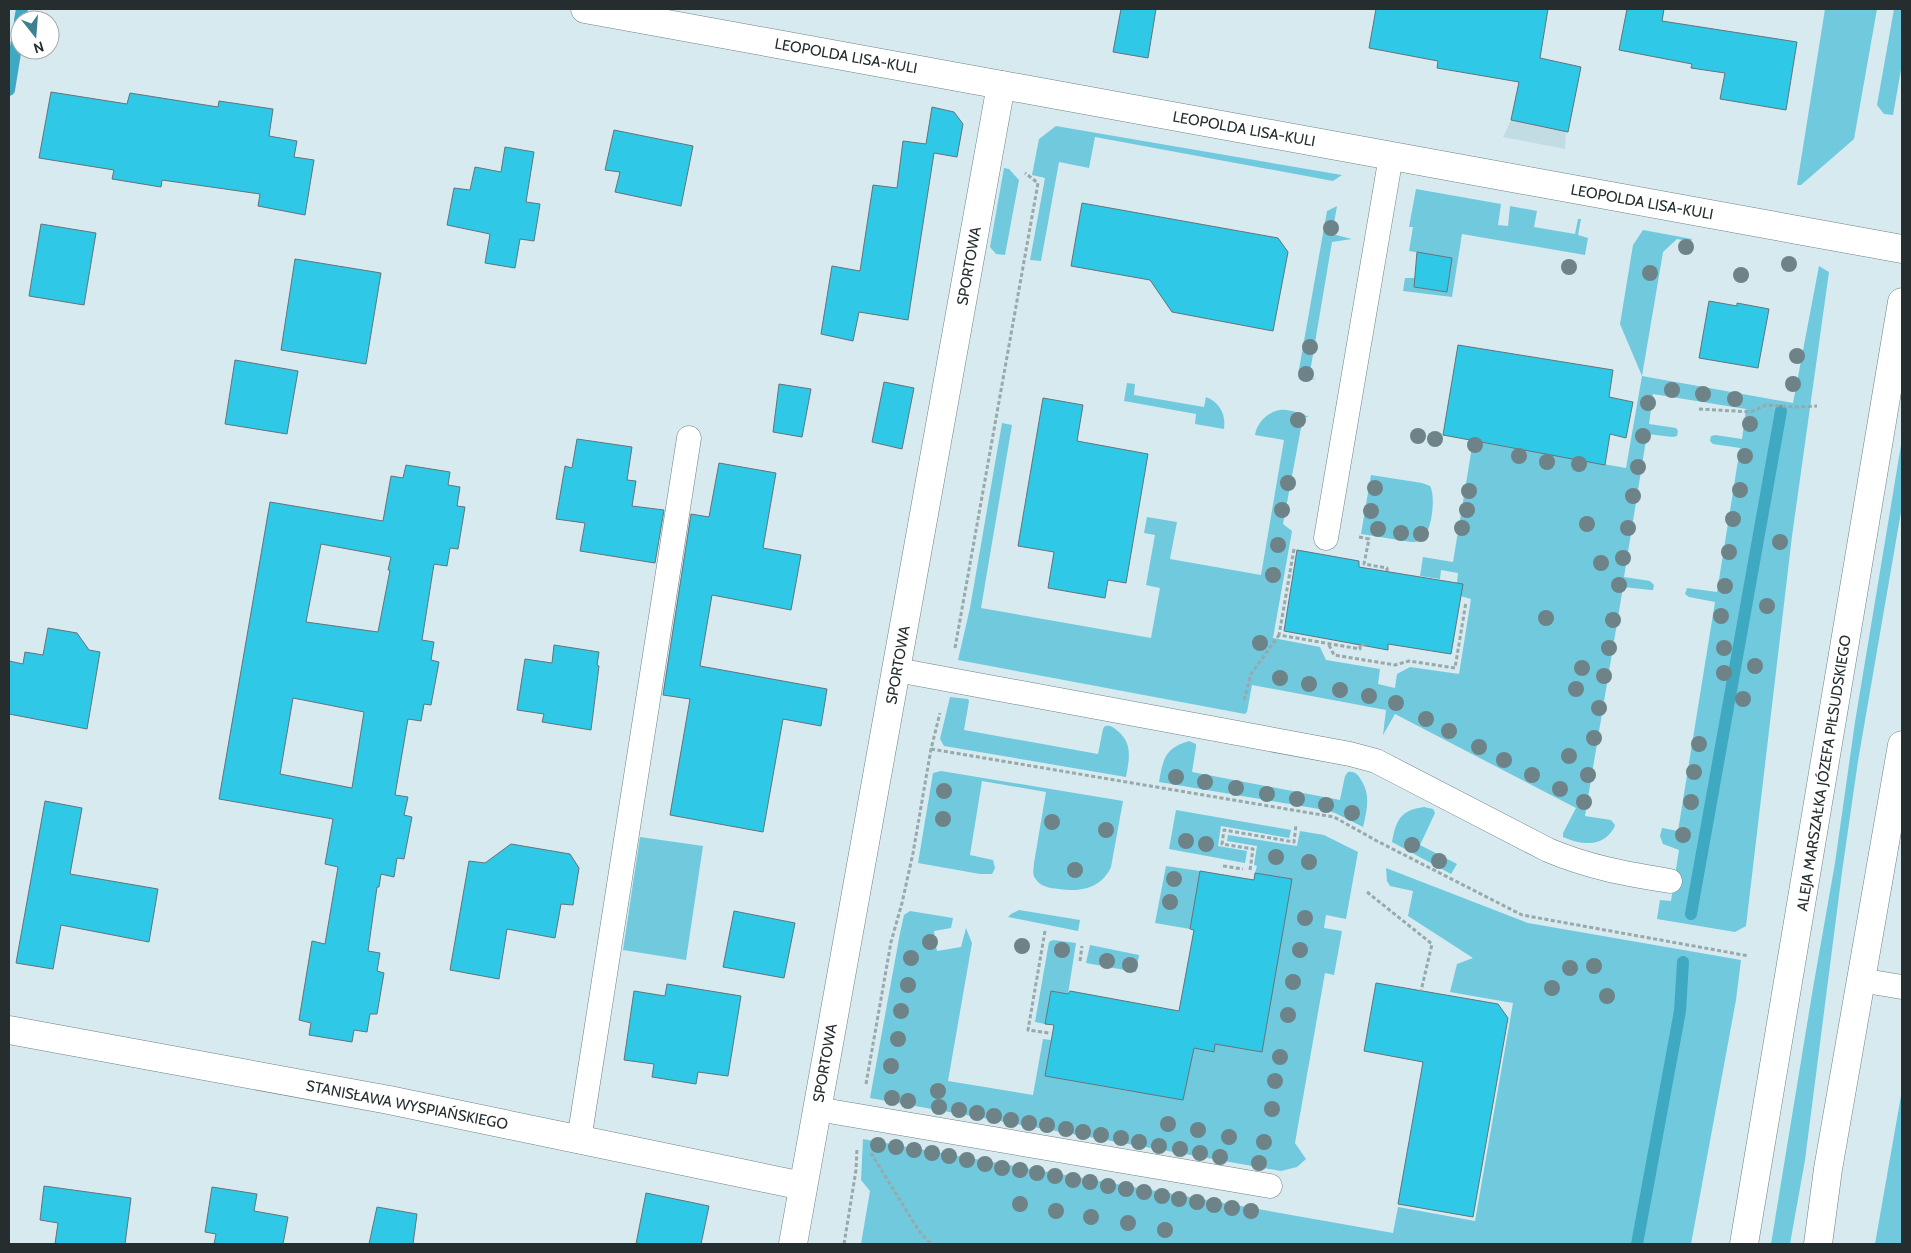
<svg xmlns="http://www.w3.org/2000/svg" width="1911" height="1253" font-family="Cabin,sans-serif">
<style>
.built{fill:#c1dde3}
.green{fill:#71c9de}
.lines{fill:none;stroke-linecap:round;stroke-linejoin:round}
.stream{stroke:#3ea9c1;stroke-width:12}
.building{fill:#2fc8e7;stroke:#637479;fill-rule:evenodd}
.lane-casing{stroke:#6e8084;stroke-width:25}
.street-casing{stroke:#6e8084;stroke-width:29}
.secondary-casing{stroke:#6e8084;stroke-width:29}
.path{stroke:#98a8ab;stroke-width:3;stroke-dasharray:4 2.5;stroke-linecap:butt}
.lane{stroke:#fff;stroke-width:24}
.street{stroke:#fff;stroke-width:28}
.secondary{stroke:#fff;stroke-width:28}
.tree{fill:#6d8388}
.labels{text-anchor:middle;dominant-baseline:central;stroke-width:5;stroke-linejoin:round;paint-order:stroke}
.street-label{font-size:15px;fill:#252d2e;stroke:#fff}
</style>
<rect width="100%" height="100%" fill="#d6eaef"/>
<path class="built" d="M1524,55L1558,62L1556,73L1579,78L1568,131L1566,132L1565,149L1503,137L1511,120Z"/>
<g class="green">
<path d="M1825,9H1877L1854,139L1801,185H1797Z"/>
<path d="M1894,9H1902V64L1893,115L1884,114L1877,105Z"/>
<path d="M1056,126L1085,131L1342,175L1333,181L1095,137L1089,168L1059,162L1041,261L1030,260L1045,178L1032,175L1039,139Z"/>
<path d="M1004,168L1009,169L1019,180L1005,255L996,254L990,247Z"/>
<path d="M1416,189L1501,204L1498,225L1508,226L1510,206L1537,211L1534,227L1575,234L1578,219H1581L1578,235L1588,238L1585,255L1462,234L1452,297L1403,291L1405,278H1415L1414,287L1447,292L1452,258L1409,251L1413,227H1409Z"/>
<path d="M1337,206L1332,234L1352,239L1332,242L1309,378L1316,379L1302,381L1299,379L1298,375L1327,211Z"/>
<path d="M1643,230L1692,239L1691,242L1677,239L1663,252L1642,376L1793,403L1819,266L1829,272L1792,536L1746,926L1735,932L1657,919L1660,900L1671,901L1679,850L1663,844L1660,836L1662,828L1678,831L1715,602L1689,597L1685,594L1687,588L1717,592L1740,448L1713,444L1710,441L1711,436L1715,435L1742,439L1746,409L1653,394L1649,424L1676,428L1678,431L1677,436L1673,437L1647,434L1624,577L1650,581L1654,585L1653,590H1651L1623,587L1585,816L1611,820L1615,825L1614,828C1602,848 1582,845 1563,837V833L1576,808L1395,714L1383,735L1386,710L1252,685L1247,712L1245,714L958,660L970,608L1002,423L1012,425L981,608L1151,638L1160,588L1146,585L1155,535L1144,533L1147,517L1177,522L1170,559L1261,575L1284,440L1255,435C1257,421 1272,408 1286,410C1295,411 1302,414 1309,417H1303L1283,524L1292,531L1273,638L1320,647L1326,660L1380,669L1378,684L1395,688L1397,674L1410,667L1459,674L1471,599L1460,596L1463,584L1457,583L1458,573L1441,570L1440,579L1420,576L1423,557L1453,562L1473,441L1626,468L1642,376L1620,324L1633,245Z"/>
<path d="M1127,383L1135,384L1134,395L1204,407L1206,397C1220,402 1226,415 1224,429L1195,424L1196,414L1124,401Z"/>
<path d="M1902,439V506L1858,761L1842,872L1805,1160L1790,1244H1771L1813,988L1835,863L1855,722Z"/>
<path d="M1371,475L1422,483L1430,486C1436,496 1432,532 1422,539C1419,542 1415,542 1411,542L1361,534Z"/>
<path d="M950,697L968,699L969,701L964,730L1098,754L1103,729L1105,726C1111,725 1114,728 1119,732C1133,745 1129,760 1126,777L944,746L940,739Z"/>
<path d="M1189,741L1196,744V747L1192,772L1340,800L1345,776L1348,772C1354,771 1358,774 1361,780C1371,795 1367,810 1363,827L1335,813L1325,810L1159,782C1163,759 1165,748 1189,741Z"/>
<path d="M941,771L1123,801L1111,867C1101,889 1080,892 1059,889C1050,888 1040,887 1035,878C1032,874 1034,868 1034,863L1046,792L982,781L970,855L993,860L995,868L992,874H980L918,863L933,773Z"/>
<path d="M1424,807L1433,809L1435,813L1420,845L1457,864L1451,874L1392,842C1396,821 1400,810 1424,807Z"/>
<path d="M1176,810L1291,830L1289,838L1221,826L1218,846L1247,851L1245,863L1169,849Z"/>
<path d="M1300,831L1324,835L1358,852L1346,919L1326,915L1324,928L1342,931L1334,975L1325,973L1295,1143L1306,1159L1297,1167L1281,1171L870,1098L900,933L904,915L910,911L953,918L951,928L934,931L937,951L961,947L966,928L972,943L948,1081L1033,1095L1043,1039L1051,1040L1045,1076L1129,1091L1131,1088L1144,1093L1183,1100L1190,1065L1189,1052L1193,1053L1194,1048L1214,1051L1215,1044L1262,1052L1291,879L1255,873L1257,866L1254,865L1257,846L1227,841L1228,835L1297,846Z"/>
<path d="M640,837L703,846L686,960L623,950Z"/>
<path d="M1166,866L1200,871L1190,929L1155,923Z"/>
<path d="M1386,868L1528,923L1741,960L1736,1000L1691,1244H861L870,1191L861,1180L863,1139L1393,1233L1398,1207L1475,1221L1513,1003L1450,992L1457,964L1473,958L1408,916L1413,891L1390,886L1387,881Z"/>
<path d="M1019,910L1080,920L1078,931L1008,917L1011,914Z"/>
<path d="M1053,940L1076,943L1068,994L1051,991L1045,1024L1035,1022L1049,942Z"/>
<path d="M1090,945L1139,955L1136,972L1086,963Z"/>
<path d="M1902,1090V1244H1875Z"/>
</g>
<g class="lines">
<g class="stream">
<path d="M20,20L22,9"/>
<path d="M9,90L20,22"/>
<path d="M1691,914L1781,411"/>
<path d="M1637,1244L1680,1011L1683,962"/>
</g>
</g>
<g class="building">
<path d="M1121,9H1156L1148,58L1113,52Z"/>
<path d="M1376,9H1548L1540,58L1581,67L1568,132L1511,120L1519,82L1437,68L1438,61L1369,48Z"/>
<path d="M1627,9H1664L1662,21L1797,42L1786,110L1720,99L1725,73L1691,68L1692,64L1619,50Z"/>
<path d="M51,92L127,104L130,93L218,107L219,101L273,109L269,136L297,141L294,157L314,160L305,215L258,206L260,194L162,180L161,187L112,179L114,170L39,158Z"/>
<path d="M932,107L954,112L963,124L957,157L934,153L908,320L859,312L853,341L821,334L832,266L860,271L873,185L897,188L903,141L926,144Z"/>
<path d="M614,130L693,146L681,206L615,192L620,172L605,170Z"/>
<path d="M505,147L534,152L526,202L540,204L534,241L520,239L515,268L485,263L490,234L447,225L454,188L470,190L475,167L501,172Z"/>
<path d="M1082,203L1278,238L1288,252L1273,331L1172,312L1150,280L1071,266Z"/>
<path d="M41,224L96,233L84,305L29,296Z"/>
<path d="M1417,252L1452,258L1447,292L1414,287Z"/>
<path d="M295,259L381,273L366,364L281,350Z"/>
<path d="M1709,301L1737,306V303L1769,309L1758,368L1699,358Z"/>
<path d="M1458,345L1613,370L1609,397L1633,402L1626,438L1610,434L1605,465L1443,435Z"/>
<path d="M235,360L298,371L287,434L225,424Z"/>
<path d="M884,382L914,388L902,449L872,442Z"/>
<path d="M779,384L811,389L802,437L773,432Z"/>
<path d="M1043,398L1083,405L1077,441L1148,454L1126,583L1108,580L1105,598L1048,588L1054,552L1018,546Z"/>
<path d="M577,439L632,447L627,480L636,481L632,506L664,510L655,563L580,551L585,523L556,519L565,466L572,468Z"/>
<path d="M719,463L776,473L763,548L801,555L791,610L712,595L700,666L827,689L821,726L783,719L763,832L670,815L690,699L663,695L691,514L709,517Z"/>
<path d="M406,465L450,472L448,485L460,487L457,506L465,507L458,549L450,548L447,566L434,564L422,640L434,642L431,660L439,662L431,705L424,704L421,721L408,719L395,795L408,797L404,815L412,817L404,859L397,858L394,877L381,874L379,887H377L368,951L380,953L377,971L384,973L377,1014H370L367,1032L354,1030L352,1042L309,1035L311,1023L299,1020L312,941L325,944L338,867L325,864L333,819L219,799L270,502L383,521L391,476L403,478ZM321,544L391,557L388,570H390L378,632L306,622ZM293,698L364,712L352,788L280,774Z"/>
<path d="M1297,550L1359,561V567L1463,584L1451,654L1388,644V650L1284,631Z"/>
<path d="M48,628L77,633L89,650L100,652L87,729L9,714V661L23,664L25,652L43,655Z"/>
<path d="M554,645L599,652L597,665L599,666L591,730L542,722L544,714L517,710L525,659L552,663Z"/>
<path d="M45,801L82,808L70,874L158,889L149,942L61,925L53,969L16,963Z"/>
<path d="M511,844L570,854L579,868L573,905L561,904L555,938L507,929L499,979L450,970L469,861L485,863Z"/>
<path d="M1200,871L1254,880L1255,873L1292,879L1262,1052L1215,1044L1214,1052L1194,1048L1183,1100L1045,1076L1054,1025L1045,1024L1051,991L1068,994L1070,991L1179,1011L1194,930L1190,929Z"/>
<path d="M734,911L795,923L784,978L723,967Z"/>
<path d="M1376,983L1498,1004L1508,1018L1473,1217L1398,1204L1423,1062L1364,1051Z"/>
<path d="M667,984L741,996L728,1076L698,1072L696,1084L652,1077L654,1064L624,1060L634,991L665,996Z"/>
<path d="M44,1186L131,1198L125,1244H55L58,1223L40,1220Z"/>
<path d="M212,1187L257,1194L254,1211L288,1217L283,1244H214L216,1234L205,1232Z"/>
<path d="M646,1193L709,1206L701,1244H636Z"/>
<path d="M377,1207L417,1214L413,1244H369Z"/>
</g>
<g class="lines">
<g class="lane-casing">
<g id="lane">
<path d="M1326,538L1391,156"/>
<path d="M897,670L1350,754L1376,761L1548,850C1588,867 1626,874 1670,881"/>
<path d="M1860,980L1902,987"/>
<path d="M817,1109L1270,1186"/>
<path d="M579,1140L689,438"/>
</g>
</g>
<g class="street-casing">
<g id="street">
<path d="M585,9L1902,249"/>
<path d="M9,1030L389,1100L803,1186"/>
<path d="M793,1244L1001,85"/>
</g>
</g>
<g class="secondary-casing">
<g id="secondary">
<path d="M1744,1244L1902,302"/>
<path d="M1818,1244L1828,1169L1902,745"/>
</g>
</g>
<g class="path">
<path d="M1699,409L1751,412L1766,405L1797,407L1817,406"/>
<path d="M1359,537L1369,539L1364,564L1387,568V571"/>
<path d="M1294,549L1279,635L1360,649V644L1365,645"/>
<path d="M1329,645L1334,655L1395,665L1409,661L1455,668L1466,602"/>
<path d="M955,648L1038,183L1025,173"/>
<path d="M1244,700L1251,674L1279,635"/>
<path d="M931,749L1334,817L1377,841L1522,915L1749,956"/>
<path d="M1223,866L1243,869"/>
<path d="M1250,870L1253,849L1222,844L1224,830L1294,842L1296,825"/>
<path d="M1367,892L1432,944L1421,991"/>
<path d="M1045,931L1028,1030L1049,1033"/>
<path d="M1080,961L1082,946"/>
<path d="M866,1084L891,942L902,903L913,853L931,749L940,713"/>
<path d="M871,1153L919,1231L931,1244"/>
<path d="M844,1244L856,1170L857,1149"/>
</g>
<use href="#lane" class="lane"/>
<use href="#street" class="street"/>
<use href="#secondary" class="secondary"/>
</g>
<g class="tree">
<circle cx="1331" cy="228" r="8"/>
<circle cx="1686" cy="247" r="8"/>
<circle cx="1789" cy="264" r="8"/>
<circle cx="1569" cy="267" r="8"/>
<circle cx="1650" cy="273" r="8"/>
<circle cx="1741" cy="275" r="8"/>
<circle cx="1310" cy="347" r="8"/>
<circle cx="1797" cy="356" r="8"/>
<circle cx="1306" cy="374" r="8"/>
<circle cx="1793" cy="384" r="8"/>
<circle cx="1672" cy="390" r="8"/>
<circle cx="1703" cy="394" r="8"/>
<circle cx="1735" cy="399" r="8"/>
<circle cx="1648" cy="403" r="8"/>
<circle cx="1298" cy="420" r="8"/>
<circle cx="1750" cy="424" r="8"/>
<circle cx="1418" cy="436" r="8"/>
<circle cx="1643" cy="436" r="8"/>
<circle cx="1435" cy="439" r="8"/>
<circle cx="1475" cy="445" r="8"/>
<circle cx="1519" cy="456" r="8"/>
<circle cx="1745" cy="456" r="8"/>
<circle cx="1547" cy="462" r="8"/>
<circle cx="1579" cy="464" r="8"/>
<circle cx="1638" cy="467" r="8"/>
<circle cx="1288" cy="483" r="8"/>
<circle cx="1375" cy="488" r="8"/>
<circle cx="1740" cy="490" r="8"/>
<circle cx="1469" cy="491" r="8"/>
<circle cx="1633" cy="496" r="8"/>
<circle cx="1282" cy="510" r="8"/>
<circle cx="1467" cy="510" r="8"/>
<circle cx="1371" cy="511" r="8"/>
<circle cx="1733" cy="519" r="8"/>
<circle cx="1587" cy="524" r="8"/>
<circle cx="1462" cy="528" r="8"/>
<circle cx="1628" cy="528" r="8"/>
<circle cx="1378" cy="529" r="8"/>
<circle cx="1401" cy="533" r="8"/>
<circle cx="1421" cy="534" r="8"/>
<circle cx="1780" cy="542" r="8"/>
<circle cx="1278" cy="545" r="8"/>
<circle cx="1729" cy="552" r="8"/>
<circle cx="1623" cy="558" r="8"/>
<circle cx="1601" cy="563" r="8"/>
<circle cx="1273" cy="575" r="8"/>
<circle cx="1619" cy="585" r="8"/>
<circle cx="1725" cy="586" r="8"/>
<circle cx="1767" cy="606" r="8"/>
<circle cx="1721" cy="616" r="8"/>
<circle cx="1546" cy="618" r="8"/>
<circle cx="1613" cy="620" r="8"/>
<circle cx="1260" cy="643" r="8"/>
<circle cx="1609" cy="648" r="8"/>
<circle cx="1724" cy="648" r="8"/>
<circle cx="1755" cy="666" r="8"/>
<circle cx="1582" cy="668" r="8"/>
<circle cx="1724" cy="673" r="8"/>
<circle cx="1604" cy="676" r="8"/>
<circle cx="1280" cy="678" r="8"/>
<circle cx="1309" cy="684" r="8"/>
<circle cx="1576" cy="689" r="8"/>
<circle cx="1340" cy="690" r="8"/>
<circle cx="1369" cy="696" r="8"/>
<circle cx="1743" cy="699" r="8"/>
<circle cx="1396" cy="703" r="8"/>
<circle cx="1599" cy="708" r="8"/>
<circle cx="1426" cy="719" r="8"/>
<circle cx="1449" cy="731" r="8"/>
<circle cx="1594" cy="738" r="8"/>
<circle cx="1699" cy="744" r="8"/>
<circle cx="1479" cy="747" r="8"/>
<circle cx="1569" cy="756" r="8"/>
<circle cx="1504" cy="760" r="8"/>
<circle cx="1694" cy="772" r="8"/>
<circle cx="1532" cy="775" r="8"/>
<circle cx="1588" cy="775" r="8"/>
<circle cx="1176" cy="777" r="8"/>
<circle cx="1205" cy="782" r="8"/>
<circle cx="1236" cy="788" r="8"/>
<circle cx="1560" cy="789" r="8"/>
<circle cx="944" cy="791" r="8"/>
<circle cx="1267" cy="794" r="8"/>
<circle cx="1297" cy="799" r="8"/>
<circle cx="1584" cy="802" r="8"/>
<circle cx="1691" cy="802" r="8"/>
<circle cx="1326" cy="805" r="8"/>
<circle cx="1352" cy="813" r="8"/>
<circle cx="943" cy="819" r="8"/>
<circle cx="1052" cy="822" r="8"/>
<circle cx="1106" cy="830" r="8"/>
<circle cx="1683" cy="835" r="8"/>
<circle cx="1186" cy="841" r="8"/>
<circle cx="1206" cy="844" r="8"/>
<circle cx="1412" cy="845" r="8"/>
<circle cx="1276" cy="857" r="8"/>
<circle cx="1439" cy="861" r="8"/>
<circle cx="1309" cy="862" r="8"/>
<circle cx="1075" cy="870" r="8"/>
<circle cx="1174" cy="879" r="8"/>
<circle cx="1170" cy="902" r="8"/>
<circle cx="1305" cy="918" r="8"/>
<circle cx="930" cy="942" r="8"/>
<circle cx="1022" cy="946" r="8"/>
<circle cx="1062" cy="950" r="8"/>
<circle cx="1300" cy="950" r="8"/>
<circle cx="911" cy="958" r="8"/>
<circle cx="1107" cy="961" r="8"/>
<circle cx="1130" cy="965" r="8"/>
<circle cx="1594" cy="966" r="8"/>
<circle cx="1570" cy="968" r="8"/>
<circle cx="1293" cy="982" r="8"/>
<circle cx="908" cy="985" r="8"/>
<circle cx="1552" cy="988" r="8"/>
<circle cx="1607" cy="996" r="8"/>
<circle cx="901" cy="1011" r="8"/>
<circle cx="1288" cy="1015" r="8"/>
<circle cx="898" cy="1039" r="8"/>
<circle cx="1280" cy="1057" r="8"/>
<circle cx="891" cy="1066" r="8"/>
<circle cx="1275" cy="1081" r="8"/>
<circle cx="938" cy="1091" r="8"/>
<circle cx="892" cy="1098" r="8"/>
<circle cx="908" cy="1101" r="8"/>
<circle cx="939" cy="1107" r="8"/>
<circle cx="1272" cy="1109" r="8"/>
<circle cx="959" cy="1110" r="8"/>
<circle cx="977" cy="1113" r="8"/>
<circle cx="994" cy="1116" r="8"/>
<circle cx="1011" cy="1120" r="8"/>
<circle cx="1029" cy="1123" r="8"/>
<circle cx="1168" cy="1124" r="8"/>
<circle cx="1047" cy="1125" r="8"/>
<circle cx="1066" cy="1129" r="8"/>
<circle cx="1198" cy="1130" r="8"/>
<circle cx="1083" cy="1132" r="8"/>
<circle cx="1101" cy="1135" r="8"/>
<circle cx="1229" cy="1137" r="8"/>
<circle cx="1121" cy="1138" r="8"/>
<circle cx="1139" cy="1142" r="8"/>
<circle cx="1264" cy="1142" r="8"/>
<circle cx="878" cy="1145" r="8"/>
<circle cx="1159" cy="1146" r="8"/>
<circle cx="896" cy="1147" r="8"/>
<circle cx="1180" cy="1149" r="8"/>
<circle cx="914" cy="1150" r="8"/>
<circle cx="932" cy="1153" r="8"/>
<circle cx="1200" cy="1153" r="8"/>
<circle cx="949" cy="1156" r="8"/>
<circle cx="1220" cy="1157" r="8"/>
<circle cx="967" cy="1160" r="8"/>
<circle cx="1259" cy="1163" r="8"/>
<circle cx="985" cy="1164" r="8"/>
<circle cx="1002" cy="1168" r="8"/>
<circle cx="1020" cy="1170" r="8"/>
<circle cx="1037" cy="1173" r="8"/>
<circle cx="1055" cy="1176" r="8"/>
<circle cx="1073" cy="1180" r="8"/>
<circle cx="1090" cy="1182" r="8"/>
<circle cx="1108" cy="1186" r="8"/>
<circle cx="1126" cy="1189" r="8"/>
<circle cx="1144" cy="1192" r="8"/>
<circle cx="1162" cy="1196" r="8"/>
<circle cx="1179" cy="1199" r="8"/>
<circle cx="1197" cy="1202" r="8"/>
<circle cx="1020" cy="1204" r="8"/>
<circle cx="1214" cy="1205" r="8"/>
<circle cx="1232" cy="1208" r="8"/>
<circle cx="1056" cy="1211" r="8"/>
<circle cx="1251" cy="1211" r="8"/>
<circle cx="1091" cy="1217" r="8"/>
<circle cx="1128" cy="1223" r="8"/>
<circle cx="1165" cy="1230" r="8"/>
</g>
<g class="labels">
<g class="street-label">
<text transform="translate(846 56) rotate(10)">LEOPOLDA LISA-KULI</text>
<text transform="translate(1244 129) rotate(10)">LEOPOLDA LISA-KULI</text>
<text transform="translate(1642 202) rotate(10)">LEOPOLDA LISA-KULI</text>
<text transform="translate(969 266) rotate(-80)">SPORTOWA</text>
<text transform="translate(898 665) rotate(-80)">SPORTOWA</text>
<text transform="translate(1824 773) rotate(-81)">ALEJA MARSZAŁKA JÓZEFA PIŁSUDSKIEGO</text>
<text transform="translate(825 1063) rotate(-80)">SPORTOWA</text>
<text transform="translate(407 1105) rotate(11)">STANISŁAWA WYSPIAŃSKIEGO</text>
</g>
</g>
<rect width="1911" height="1253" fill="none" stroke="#252d2e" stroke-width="20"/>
<g transform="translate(35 35) rotate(163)"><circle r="24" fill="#ffffff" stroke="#a8abab"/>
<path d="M0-4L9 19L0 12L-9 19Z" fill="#3d8190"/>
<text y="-8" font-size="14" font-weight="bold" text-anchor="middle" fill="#252d2e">N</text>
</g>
</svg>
